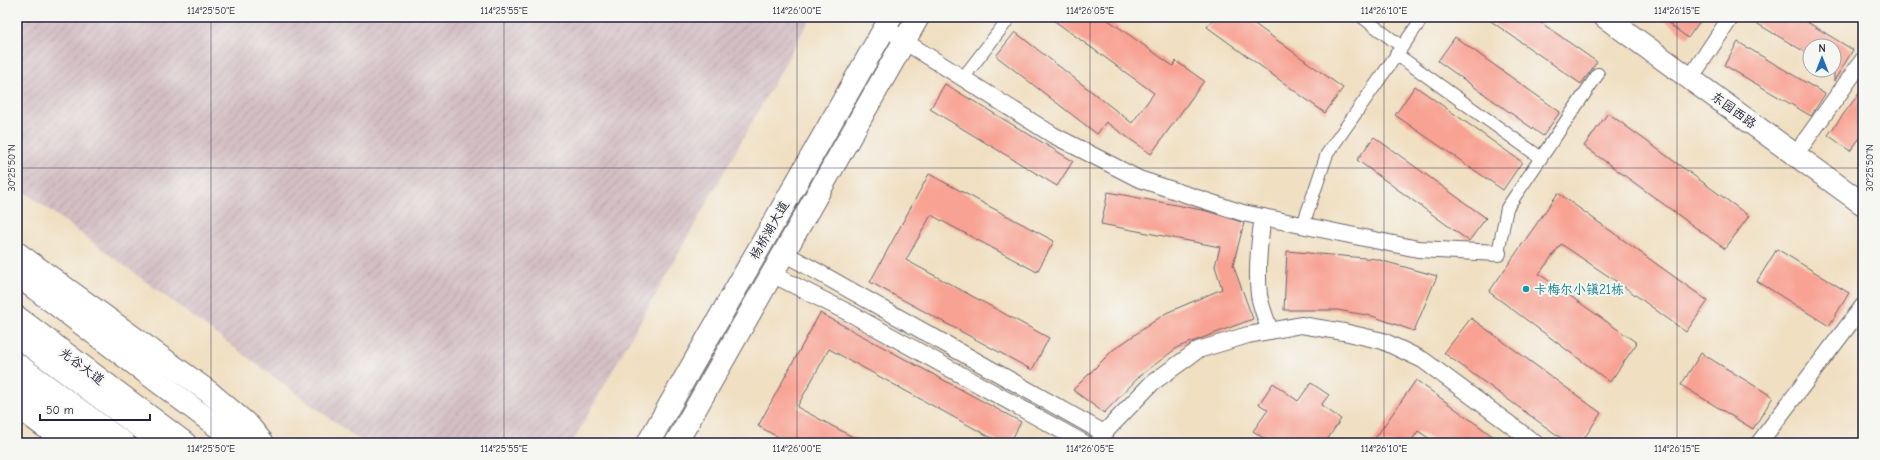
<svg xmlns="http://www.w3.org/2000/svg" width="1880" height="460" font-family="'Comic Neue','LXGW WenKai TC',sans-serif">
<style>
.industrial{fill:url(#industrial-furrows)}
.building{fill:#f8a293}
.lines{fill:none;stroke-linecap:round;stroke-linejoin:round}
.pedestrian-casing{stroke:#6a646a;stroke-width:14}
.minor-casing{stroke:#6a646a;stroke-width:18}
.secondary-casing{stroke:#6a646a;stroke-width:24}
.primary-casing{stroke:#6a646a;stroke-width:24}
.trunk-casing{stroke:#6a646a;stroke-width:24}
.pedestrian{stroke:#fff;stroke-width:12}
.minor{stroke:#fff;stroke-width:16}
.secondary{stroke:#fff;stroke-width:22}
.primary{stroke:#fff;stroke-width:22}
.trunk{stroke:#fff;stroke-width:22}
.ticks{fill:none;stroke:#22223b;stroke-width:1;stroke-opacity:0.45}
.culture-dot{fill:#0f9aa8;stroke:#f6f6f2;stroke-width:1.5}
.labels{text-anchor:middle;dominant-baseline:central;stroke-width:4;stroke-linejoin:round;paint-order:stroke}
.street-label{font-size:13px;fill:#22223b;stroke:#f6f6f2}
.culture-label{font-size:13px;fill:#0d838f;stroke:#f6f6f2;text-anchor:start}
.neatline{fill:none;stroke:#22223b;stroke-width:1.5}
.ticks-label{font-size:10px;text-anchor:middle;fill:#22223b}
</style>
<defs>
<pattern id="industrial-furrows" width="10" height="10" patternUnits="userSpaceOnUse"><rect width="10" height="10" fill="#d2bec3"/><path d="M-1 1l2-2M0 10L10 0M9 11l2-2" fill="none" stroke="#b4a3a8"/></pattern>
</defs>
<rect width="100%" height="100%" fill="#f6f6f2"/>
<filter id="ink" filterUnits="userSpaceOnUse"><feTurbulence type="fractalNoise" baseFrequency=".025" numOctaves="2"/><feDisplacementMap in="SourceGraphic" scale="8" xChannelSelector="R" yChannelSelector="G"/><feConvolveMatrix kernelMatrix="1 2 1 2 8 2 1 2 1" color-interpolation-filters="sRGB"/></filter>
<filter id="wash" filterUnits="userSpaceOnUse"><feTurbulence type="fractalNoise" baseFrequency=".012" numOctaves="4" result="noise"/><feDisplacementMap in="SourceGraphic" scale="16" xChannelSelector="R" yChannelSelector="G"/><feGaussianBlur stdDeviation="0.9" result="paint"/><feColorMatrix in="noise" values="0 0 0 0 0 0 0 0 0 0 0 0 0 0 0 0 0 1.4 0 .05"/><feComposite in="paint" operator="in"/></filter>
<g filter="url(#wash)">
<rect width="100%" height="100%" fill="#f0dfc1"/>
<path class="industrial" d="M17,17H811L572,443H363L17,186Z"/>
<g id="blocks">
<g class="building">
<path d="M1049,17H1104L1173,66L1176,61L1204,81L1151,154L1106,122L1097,134L996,56L1015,32L1132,123L1154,93Z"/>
<path d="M1214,17H1245L1343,88L1325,113L1207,27Z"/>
<path d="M1485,17H1533L1597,62L1581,84Z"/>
<path d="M1660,17H1703L1688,38Z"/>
<path d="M1746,17H1799L1853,50L1834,81V46H1810V55Z"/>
<path d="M1455,37L1560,112L1543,136L1438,61Z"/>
<path d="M1738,42L1825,94L1811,116L1724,65Z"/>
<path d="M945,84L1073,161L1057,186L930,109Z"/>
<path d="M1415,86L1522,162L1503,190L1395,115Z"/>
<path d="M1863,88V134L1850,151L1828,135Z"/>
<path d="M1608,113L1749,216L1725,249L1584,146Z"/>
<path d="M1374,137L1486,218L1469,241L1357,160Z"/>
<path d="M929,174L1054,241L1037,272L931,215L906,260L1049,338L1032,370L870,282Z"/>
<path d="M1108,192L1207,211L1244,223L1233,265L1253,319L1178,347L1140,376L1104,413L1073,390L1113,350L1166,313L1222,289L1215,266L1220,247L1101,224Z"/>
<path d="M1558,193L1708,301L1686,332L1623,286L1561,244L1539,274L1637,343L1610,382L1489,292Z"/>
<path d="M1777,249L1849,293L1829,326L1757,281Z"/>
<path d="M1287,251L1376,259L1437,276L1414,331L1372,316L1337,310H1284Z"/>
<path d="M820,313L1021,422L1010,443H1001L829,349L797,407L864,443H789L758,426Z"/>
<path d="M1471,318L1601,413L1581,443H1568L1444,353Z"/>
<path d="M1701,353L1773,397L1753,429L1681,385Z"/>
<path d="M1416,380L1502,443H1436L1418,431L1410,443H1372Z"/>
<path d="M1273,383L1298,401L1311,383L1329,395L1321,405L1341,419L1325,443H1310L1300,437L1296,443H1271L1253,431L1268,410L1259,404Z"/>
</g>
</g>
</g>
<g filter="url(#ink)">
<use href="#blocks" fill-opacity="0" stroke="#6a646a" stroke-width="1"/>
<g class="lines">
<g class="pedestrian-casing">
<g id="pedestrian">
<path d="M1362,17L1401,46"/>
<path d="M1396,54L1541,158"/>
<path d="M963,78L1010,17"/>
<path d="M1303,225L1327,154L1423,17"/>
<path d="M1498,253L1507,208L1598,74"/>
</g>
</g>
<g class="minor-casing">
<g id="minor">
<path d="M885,26L904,41L1053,135L1139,179L1243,213L1418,249L1498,253"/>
<path d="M1697,68L1731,17"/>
<path d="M1803,144L1863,60"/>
<path d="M1263,217C1259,243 1256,269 1259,295C1261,307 1266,319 1270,331"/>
<path d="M784,253L1104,433"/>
<path d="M772,274L853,315L1084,443"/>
<path d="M1098,443L1104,433L1152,383L1198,350L1248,335L1301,325L1344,332L1383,341L1423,360L1535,443"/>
<path d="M1759,443L1863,306"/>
</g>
</g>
<g class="secondary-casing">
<g id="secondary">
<path d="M1605,17L1863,204"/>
<path d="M648,443L891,17"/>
<path d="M676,443L918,17"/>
</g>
</g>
<g class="primary-casing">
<g id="primary">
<path d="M17,275L239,443"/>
<path d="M17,317L185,443"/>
<path d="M17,364L124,443"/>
<path d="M17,406L67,443"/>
</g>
</g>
<g class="trunk-casing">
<g id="trunk">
<path d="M17,253L209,392L249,426L263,443"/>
<path d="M17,336L161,443"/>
<path d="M17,384L100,443"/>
</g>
</g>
<use href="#pedestrian" class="pedestrian"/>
<use href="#minor" class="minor"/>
<use href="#secondary" class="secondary"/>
<use href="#primary" class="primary"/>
<use href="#trunk" class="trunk"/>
</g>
</g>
<path class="ticks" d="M211,17V443M504,17V443M797,17V443M1090,17V443M1384,17V443M1677,17V443M17,168H1863"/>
<circle class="culture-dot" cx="1526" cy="289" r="4"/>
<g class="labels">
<g class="street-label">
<text transform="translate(1734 110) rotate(36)">东园西路</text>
<text transform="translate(769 230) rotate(-60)">杨桥湖大道</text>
<text transform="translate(82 366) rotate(37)">光谷大道</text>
</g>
<g class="culture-label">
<text x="1534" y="289">卡梅尔小镇21栋</text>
</g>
</g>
<rect width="1880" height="460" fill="none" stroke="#f6f6f2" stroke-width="44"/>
<g transform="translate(1822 58)"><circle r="19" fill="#f6f6f2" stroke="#a1a1a9"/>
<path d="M0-3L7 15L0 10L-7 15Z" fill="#1f6fb2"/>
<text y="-6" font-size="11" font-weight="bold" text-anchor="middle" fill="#22223b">N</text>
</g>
<path d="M40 414v6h110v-6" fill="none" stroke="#22223b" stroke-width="2"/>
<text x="46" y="414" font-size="12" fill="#22223b" stroke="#f6f6f2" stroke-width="3" paint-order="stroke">50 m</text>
<rect x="22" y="22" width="1836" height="416" class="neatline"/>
<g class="ticks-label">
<text x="211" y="14">114°25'50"E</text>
<text x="504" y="14">114°25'55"E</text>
<text x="797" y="14">114°26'00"E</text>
<text x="1090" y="14">114°26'05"E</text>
<text x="1384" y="14">114°26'10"E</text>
<text x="1677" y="14">114°26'15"E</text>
<text transform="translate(11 168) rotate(-90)" y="4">30°25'50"N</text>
<text transform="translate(1869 168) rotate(-90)" y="4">30°25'50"N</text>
<text x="211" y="452">114°25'50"E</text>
<text x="504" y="452">114°25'55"E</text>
<text x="797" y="452">114°26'00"E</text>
<text x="1090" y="452">114°26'05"E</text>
<text x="1384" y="452">114°26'10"E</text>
<text x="1677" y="452">114°26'15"E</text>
</g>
</svg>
